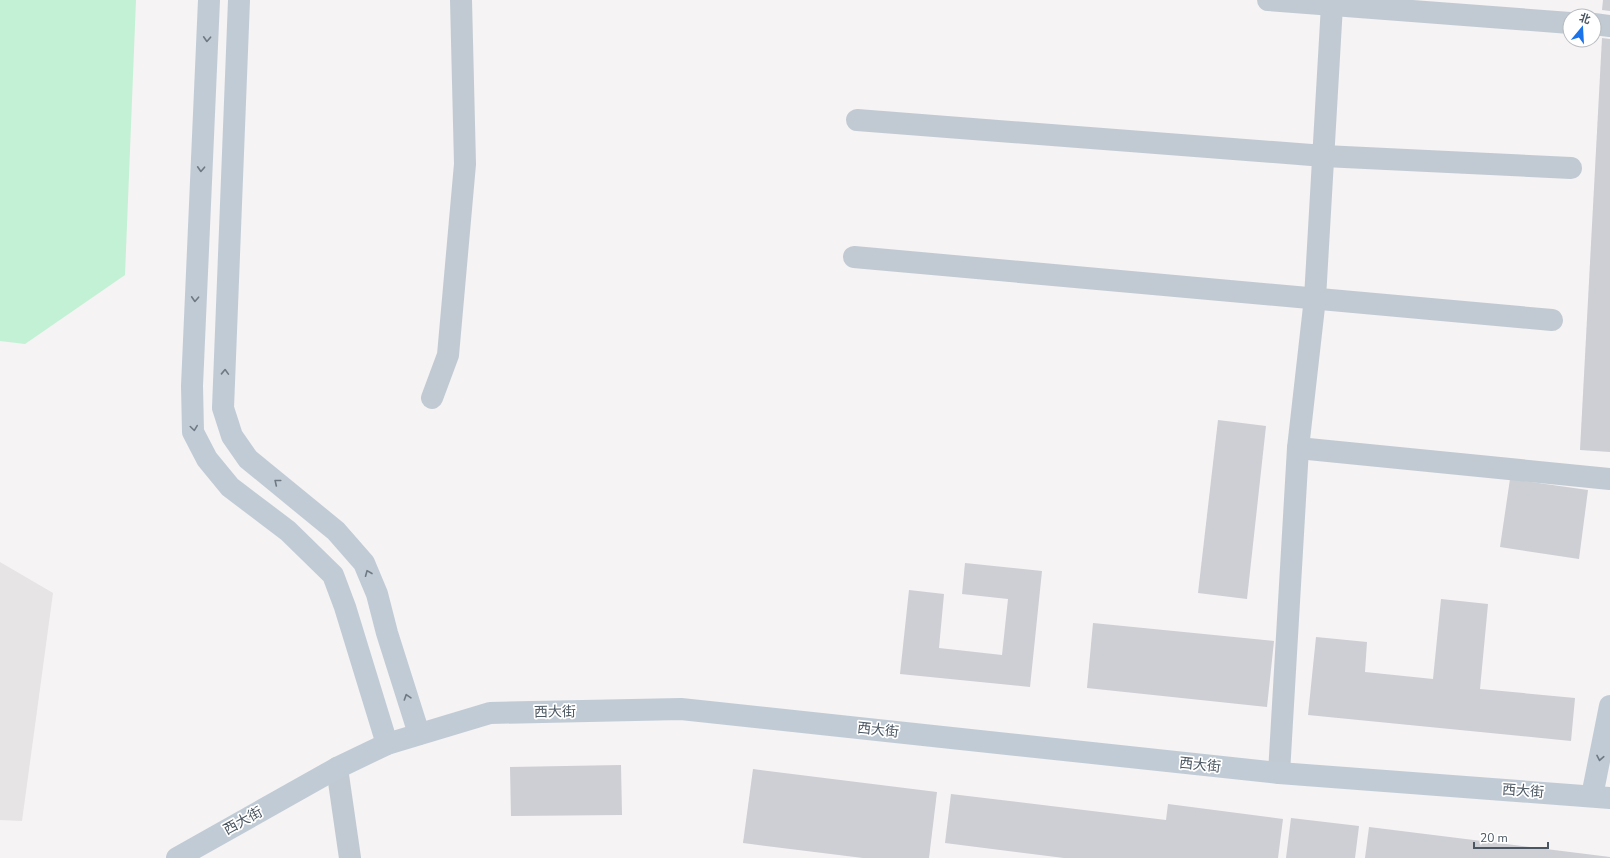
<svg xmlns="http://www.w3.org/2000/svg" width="1610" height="858" font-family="'Nunito Sans','Noto Sans SC',sans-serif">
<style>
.education{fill:#e6e4e5}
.green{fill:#c3f1d5}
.building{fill:#cdcfd5}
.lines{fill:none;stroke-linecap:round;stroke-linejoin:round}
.street{stroke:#c1cad2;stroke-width:22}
.secondary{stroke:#c1cbd6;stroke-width:22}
.oneway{stroke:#6e7984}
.labels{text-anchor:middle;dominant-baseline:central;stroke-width:3.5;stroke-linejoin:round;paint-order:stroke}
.street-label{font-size:14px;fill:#4a5661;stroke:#fff}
</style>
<rect width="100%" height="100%" fill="#f5f3f3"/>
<path class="education" d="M0,562L53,593L22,821L0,820Z"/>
<path class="green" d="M0,0H136L125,275L25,344L0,341Z"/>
<g class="building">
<path d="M1603,0H1610V11L1602,10Z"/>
<path d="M1602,38L1610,39V452L1580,450Z"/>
<path d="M1218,420L1266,426L1247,599L1198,593Z"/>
<path d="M1510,479L1588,490L1579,559L1500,547Z"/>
<path d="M965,563L1042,571L1030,687L900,674L909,590L944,594L939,648L1002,655L1008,599L962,594Z"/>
<path d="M1441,599L1488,604L1480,689L1575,698L1571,741L1308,715L1316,637L1367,642L1365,672L1433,679Z"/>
<path d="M1093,623L1274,641L1267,707L1087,688Z"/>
<path d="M621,765L622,815L511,816L510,767Z"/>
<path d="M753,769L937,792L929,858H863L743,843Z"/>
<path d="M951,794L1166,820L1168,804L1283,819L1278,858H1064L945,843Z"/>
<path d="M1291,818L1359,826L1355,858H1286Z"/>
<path d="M1369,827L1610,857V858H1365Z"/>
</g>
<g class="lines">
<g class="street">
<path d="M1268,0L1570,23"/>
<path d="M1594,24L1610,26"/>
<path d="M857,120L1324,156L1571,168"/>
<path d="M854,257L1552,320"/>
<path d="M432,398L448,355L465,164L461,0"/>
<path d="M1298,448L1610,479"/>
<path d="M337,768L350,858"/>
<path d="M1279,773L1298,448L1315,298L1332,5"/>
</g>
<g class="secondary">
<path d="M209,0L192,386L193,432L207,459L230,487L288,531L333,575L345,607L387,744"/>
<path d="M239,0L223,408L232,436L248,459L336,531L364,563L377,594L387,633L419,734"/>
<path d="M1592,796L1610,706"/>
<path d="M177,858L337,768L387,744L490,713L681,709L1279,773L1610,798"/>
</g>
</g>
<defs><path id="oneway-chevron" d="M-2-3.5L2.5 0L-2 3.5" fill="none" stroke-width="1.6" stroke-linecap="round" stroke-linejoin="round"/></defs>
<g class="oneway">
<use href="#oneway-chevron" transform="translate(207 39) rotate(93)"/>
<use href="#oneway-chevron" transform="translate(201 169) rotate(93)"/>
<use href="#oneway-chevron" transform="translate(195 299) rotate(93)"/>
<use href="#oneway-chevron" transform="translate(225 372) rotate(-88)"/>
<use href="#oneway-chevron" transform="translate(194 428) rotate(82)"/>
<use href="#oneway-chevron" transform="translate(277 482) rotate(-141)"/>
<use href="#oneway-chevron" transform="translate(368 573) rotate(-112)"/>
<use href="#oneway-chevron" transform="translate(407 697) rotate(-108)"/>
<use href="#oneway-chevron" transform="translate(1600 758) rotate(101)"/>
</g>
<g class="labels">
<g class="street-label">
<text transform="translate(555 712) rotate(-1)">西大街</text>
<text transform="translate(878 730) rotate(6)">西大街</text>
<text transform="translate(1200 765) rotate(6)">西大街</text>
<text transform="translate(1523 791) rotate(4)">西大街</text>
<text transform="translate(243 821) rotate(-29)">西大街</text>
</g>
</g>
<g transform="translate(1582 28) rotate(18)"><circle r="19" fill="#ffffff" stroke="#b7bbc0"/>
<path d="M0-3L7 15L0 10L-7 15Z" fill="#1a73e8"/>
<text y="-6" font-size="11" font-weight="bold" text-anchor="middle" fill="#4a5661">北</text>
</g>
<path d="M1474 842v6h74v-6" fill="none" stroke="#4a5661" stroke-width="2"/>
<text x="1480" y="842" font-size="12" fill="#4a5661" stroke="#ffffff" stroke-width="3" paint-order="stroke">20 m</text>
</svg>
